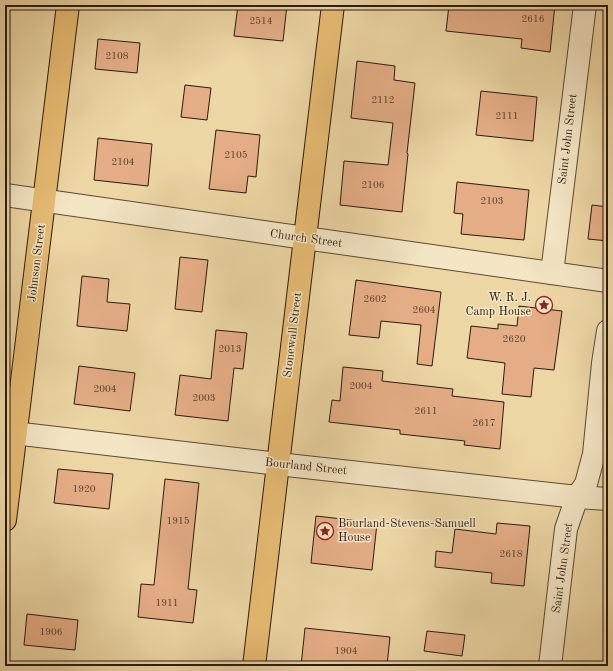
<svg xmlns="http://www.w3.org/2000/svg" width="613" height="671" font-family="'Old Standard TT',serif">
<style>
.building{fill:#e4ad86;stroke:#2b1b0c}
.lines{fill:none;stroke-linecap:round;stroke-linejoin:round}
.minor-casing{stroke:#5b4a32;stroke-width:24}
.major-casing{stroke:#2b1b0c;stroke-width:24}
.minor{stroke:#f3e4c4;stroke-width:22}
.major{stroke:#e6bb72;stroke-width:22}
.labels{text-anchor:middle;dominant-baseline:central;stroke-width:3;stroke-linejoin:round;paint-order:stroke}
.number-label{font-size:10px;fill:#59402a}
.street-label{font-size:12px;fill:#2b1b0c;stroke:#f3e4c4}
.poi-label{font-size:12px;fill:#2b1b0c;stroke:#f3e4c4;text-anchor:end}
</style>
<rect width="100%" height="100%" fill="#ecd6a4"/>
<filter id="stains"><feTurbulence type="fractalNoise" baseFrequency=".005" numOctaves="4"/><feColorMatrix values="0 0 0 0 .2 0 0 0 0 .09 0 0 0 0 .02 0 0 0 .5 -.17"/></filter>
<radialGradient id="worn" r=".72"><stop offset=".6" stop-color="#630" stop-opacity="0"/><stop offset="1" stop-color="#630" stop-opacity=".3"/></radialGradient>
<g class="building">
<path d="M238,5H287L283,41L234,36Z"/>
<path d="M449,5H555L550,52L521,48L522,39L446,31Z"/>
<path d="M98,39L140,43L137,73L95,69Z"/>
<path d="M357,61L395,66L394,80L415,83L407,153L408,154L402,212L340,205L344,161L388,165L393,123L351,118Z"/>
<path d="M185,85L211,88L207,120L181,117Z"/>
<path d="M481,91L537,97L533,141L476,135Z"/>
<path d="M216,130L260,135L256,177L248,176L246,193L209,189Z"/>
<path d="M98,138L152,144L148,186L94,180Z"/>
<path d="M457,182L529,190L524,240L461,234L463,214L454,213Z"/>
<path d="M592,205L608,207V241L588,239Z"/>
<path d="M180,257L208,260L202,312L175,309Z"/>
<path d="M82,276L109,279L107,302L130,304L127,331L77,326Z"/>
<path d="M356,280L441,292L432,366L417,364L421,325L381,321L379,338L349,335Z"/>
<path d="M519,306L562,311L554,370L534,368L531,397L502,394L505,363L467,358L471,326L498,329V324L517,326Z"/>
<path d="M216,330L247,333L243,369L234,368L228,421L175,415L180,375L211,379Z"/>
<path d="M79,366L135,373L130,411L74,404Z"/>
<path d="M343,367L383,371L382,381L453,389L452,396L504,402L500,449L464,445L465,441L400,434V430L329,422L332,400L340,401Z"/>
<path d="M58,469L113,474L109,509L54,503Z"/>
<path d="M165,479L199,483L188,589L197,590L193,623L138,617L141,584L154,585Z"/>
<path d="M316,516L377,523L372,570L311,563Z"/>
<path d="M497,523L530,526L524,586L491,583L492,573L435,567L436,551L452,553L455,529L496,534Z"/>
<path d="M27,614L78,620L75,650L24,645Z"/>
<path d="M305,628L390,637L387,666H301Z"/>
<path d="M427,631L465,635L462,656L424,651Z"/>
</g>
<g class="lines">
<g class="minor-casing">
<g id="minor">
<path d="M5,195L305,238L608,281"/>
<path d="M552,273L585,5"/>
<path d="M5,432L278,464L577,497L608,499"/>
<path d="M550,666L566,529L577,497L586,484L594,454L603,363L608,331"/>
</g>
</g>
<g class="major-casing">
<g id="major">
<path d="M5,520L68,5"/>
<path d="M254,666L305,238L333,5"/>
</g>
</g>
<use href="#minor" class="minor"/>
<use href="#major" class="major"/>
</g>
<defs>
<g id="sight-ring" transform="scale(0.9)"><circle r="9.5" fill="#f3e4c4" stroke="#8f2418" stroke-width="1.5"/><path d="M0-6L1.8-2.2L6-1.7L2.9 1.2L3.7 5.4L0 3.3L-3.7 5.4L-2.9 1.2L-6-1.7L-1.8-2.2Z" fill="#8f2418"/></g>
</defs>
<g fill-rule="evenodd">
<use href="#sight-ring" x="544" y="305"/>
<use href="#sight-ring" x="325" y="531"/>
</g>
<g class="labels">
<g class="number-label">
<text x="533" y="19">2616</text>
<text x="261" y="21">2514</text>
<text x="117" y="56">2108</text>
<text x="383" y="100">2112</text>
<text x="507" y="116">2111</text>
<text x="236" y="155">2105</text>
<text x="123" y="162">2104</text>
<text x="373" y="185">2106</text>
<text x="492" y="201">2103</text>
<text x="375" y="299">2602</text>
<text x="424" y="310">2604</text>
<text x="514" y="339">2620</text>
<text x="230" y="349">2013</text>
<text x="361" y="386">2004</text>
<text x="105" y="389">2004</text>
<text x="204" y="398">2003</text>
<text x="426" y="411">2611</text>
<text x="484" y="423">2617</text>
<text x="84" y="489">1920</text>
<text x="178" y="521">1915</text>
<text x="511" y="554">2618</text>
<text x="167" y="603">1911</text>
<text x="51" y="632">1906</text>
<text x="346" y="651">1904</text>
</g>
<g class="street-label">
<text transform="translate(568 139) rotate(-83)">Saint John Street</text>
<text transform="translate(306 239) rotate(8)">Church Street</text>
<text transform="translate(37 263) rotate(-83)">Johnson Street</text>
<text transform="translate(293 335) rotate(-83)">Stonewall Street</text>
<text transform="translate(306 467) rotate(6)">Bourland Street</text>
<text transform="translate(563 568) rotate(-82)">Saint John Street</text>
</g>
<g class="poi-label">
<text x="531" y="298">W. R. J.<tspan x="531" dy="14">Camp House</tspan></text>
<text x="338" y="524" text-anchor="start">Bourland-Stevens-Samuell<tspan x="338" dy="14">House</tspan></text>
</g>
</g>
<rect width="613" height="671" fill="none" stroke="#ecd6a4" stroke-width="20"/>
<rect x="6" y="6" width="601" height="659" fill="none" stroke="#2b1b0c" stroke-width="2"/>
<rect x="10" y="10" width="593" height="651" fill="none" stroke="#2b1b0c"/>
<rect width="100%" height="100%" filter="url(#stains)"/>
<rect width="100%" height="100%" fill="url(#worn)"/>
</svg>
